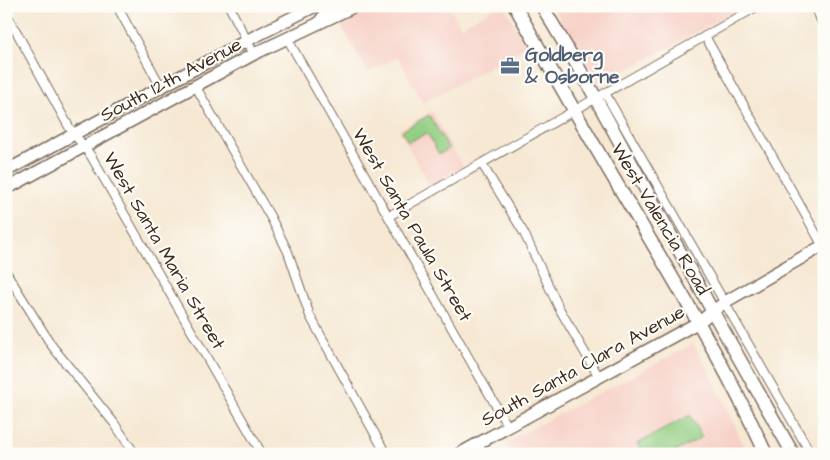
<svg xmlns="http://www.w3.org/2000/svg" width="830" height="460" font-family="'Architects Daughter',sans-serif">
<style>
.built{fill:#f7d1c7}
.green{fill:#93cf83;stroke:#677c50}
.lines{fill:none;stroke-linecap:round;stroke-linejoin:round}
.stream{stroke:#6aa6db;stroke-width:2.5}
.street-casing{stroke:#7c6c5d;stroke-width:10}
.secondary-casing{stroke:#7c6c5d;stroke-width:14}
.primary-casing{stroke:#7c6c5d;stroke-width:15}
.street{stroke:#fff;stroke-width:8}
.secondary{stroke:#fff;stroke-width:11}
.primary{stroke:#fff;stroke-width:12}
.labels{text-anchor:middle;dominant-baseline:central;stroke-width:4.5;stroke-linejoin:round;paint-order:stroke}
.service-label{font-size:19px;font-weight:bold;fill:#4e5e75;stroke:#fdfcf7;text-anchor:start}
.street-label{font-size:19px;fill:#3b2a1e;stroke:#fdfcf7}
</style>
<rect width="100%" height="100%" fill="#fdfcf7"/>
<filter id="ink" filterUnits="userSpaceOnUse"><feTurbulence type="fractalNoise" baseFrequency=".02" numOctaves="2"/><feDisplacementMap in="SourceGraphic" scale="10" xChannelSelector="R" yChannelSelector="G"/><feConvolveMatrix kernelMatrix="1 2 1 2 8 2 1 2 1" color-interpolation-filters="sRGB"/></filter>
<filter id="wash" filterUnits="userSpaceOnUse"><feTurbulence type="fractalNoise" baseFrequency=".0096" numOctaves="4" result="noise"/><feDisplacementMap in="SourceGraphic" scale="20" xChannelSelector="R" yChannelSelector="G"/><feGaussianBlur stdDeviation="1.12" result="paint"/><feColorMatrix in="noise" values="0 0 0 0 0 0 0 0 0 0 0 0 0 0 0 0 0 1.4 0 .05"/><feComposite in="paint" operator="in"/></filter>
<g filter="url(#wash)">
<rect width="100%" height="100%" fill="#f6e8d3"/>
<g class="built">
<path d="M378,6H449L461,27L496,6H504L527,46L423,103L398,57L368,73L341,25Z"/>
<path d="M552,6H745L605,82H598Z"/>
<path d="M432,111L463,167L430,186L399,130Z"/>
<path d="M693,344L709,371L748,454H509L504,443Z"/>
</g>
<g class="green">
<path d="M429,115L449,149L439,154L427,133L408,142L402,131Z"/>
<path d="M690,415L702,437L671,454H643L637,444Z"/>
</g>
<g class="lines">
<path class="stream" d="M501,453L502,454"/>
</g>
</g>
<g filter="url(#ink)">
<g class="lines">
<g class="street-casing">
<g id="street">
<path d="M117,6L161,87"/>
<path d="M229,6L254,54"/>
<path d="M815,6L824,27"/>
<path d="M6,13L69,127L91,156L262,454"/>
<path d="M705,36L824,248"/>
<path d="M287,38L508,427"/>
<path d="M196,87L271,218L288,252L310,316L386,454"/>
<path d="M605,93L811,454"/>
<path d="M482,164L524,233L559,308L599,377"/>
<path d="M389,216L758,6"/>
<path d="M6,272L52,346L114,423L135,454"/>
<path d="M478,444L483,454"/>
</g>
</g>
<g class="secondary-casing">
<g id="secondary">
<path d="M320,21L331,6"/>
<path d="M6,171L246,41L315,6"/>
<path d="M6,189L254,54L355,6"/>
<path d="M459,454L699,322L725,302L824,245"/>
</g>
</g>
<g class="primary-casing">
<g id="primary">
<path d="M515,6C549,66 582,125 617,184C670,273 723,360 766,454"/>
<path d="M542,6L583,75L713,312L793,454"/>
</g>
</g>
<use href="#street" class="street"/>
<use href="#secondary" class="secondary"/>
<use href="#primary" class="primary"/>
</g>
</g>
<defs>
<g id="office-bare" transform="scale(1.5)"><path d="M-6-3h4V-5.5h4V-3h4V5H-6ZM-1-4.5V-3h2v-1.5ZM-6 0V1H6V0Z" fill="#5c6f8a" stroke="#fdfcf7" stroke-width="2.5" paint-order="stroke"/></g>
</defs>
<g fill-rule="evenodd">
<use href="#office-bare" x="510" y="66"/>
</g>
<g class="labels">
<g class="service-label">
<text x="525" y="55">Goldberg<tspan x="525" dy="22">&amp; Osborne</tspan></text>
</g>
<g class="street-label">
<text transform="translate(171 80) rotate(-28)">South 12th Avenue</text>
<text transform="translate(660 219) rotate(59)">West Valencia Road</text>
<text transform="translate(412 225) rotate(60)">West Santa Paula Street</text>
<text transform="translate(164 251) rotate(60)">West Santa Maria Street</text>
<text transform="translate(583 366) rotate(-29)">South Santa Clara Avenue</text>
</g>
</g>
<rect width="830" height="460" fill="none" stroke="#fdfcf7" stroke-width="25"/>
</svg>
